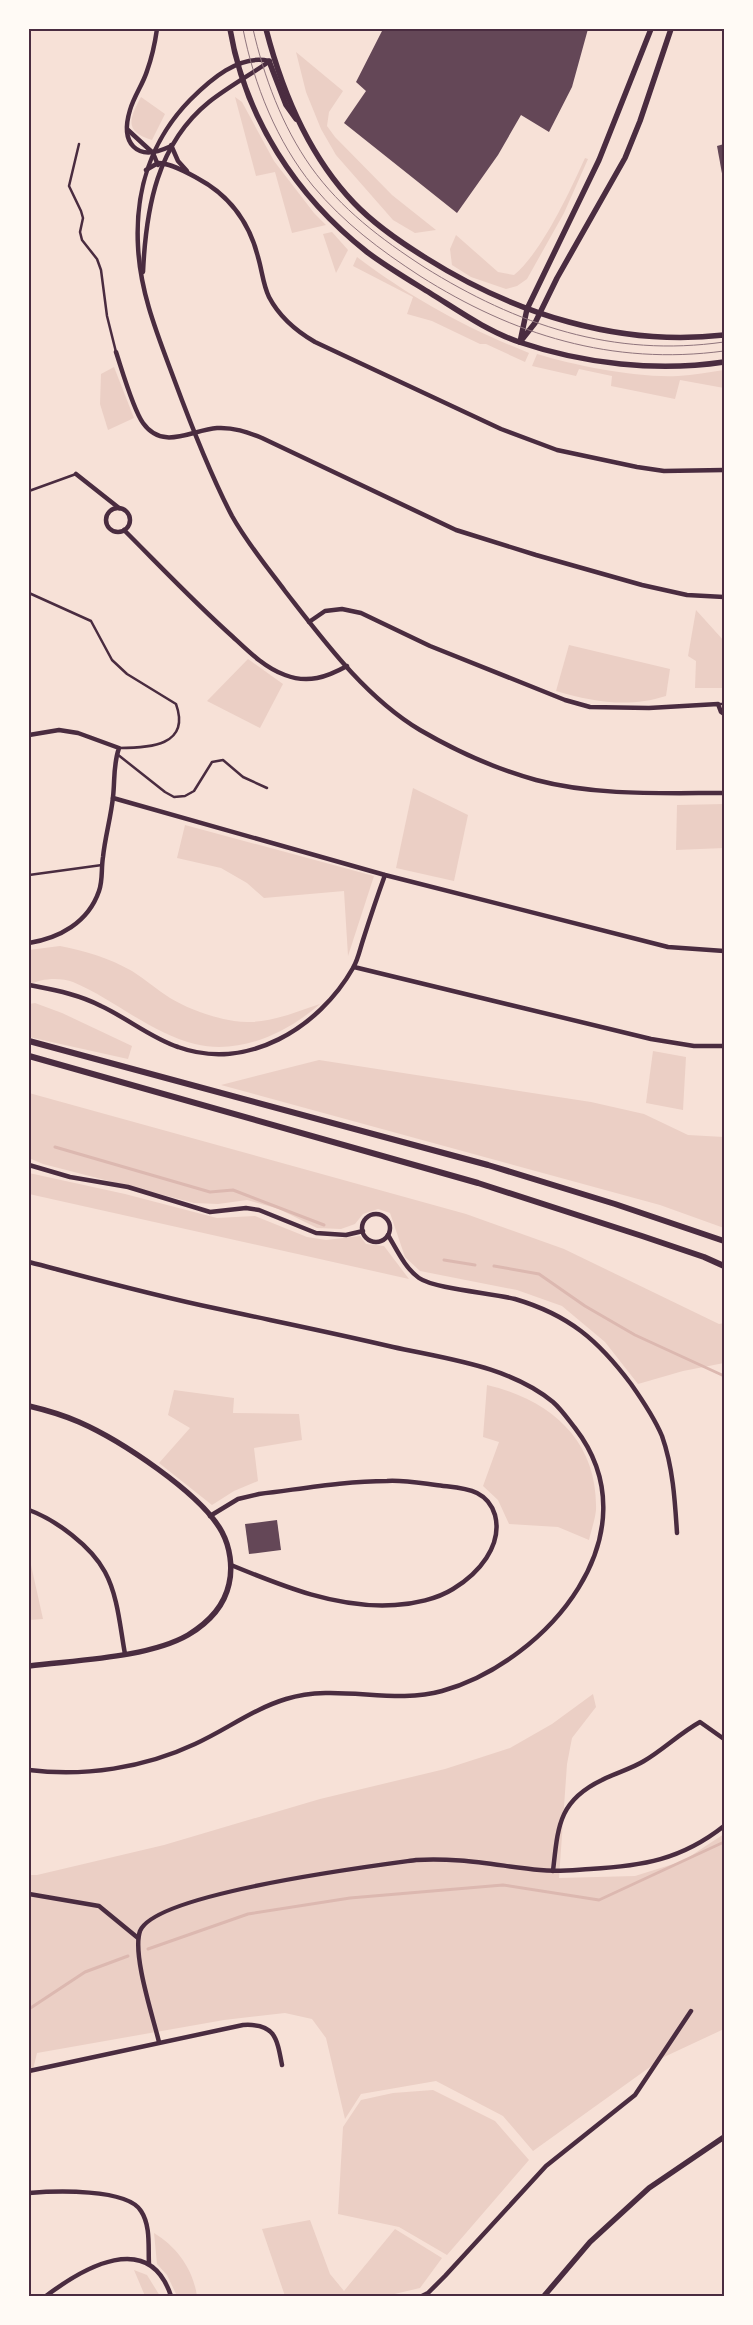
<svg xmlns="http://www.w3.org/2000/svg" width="753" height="2325" font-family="'Public Sans',sans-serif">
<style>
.green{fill:#ebcfc5}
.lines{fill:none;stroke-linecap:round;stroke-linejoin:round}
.stream{stroke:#dcb8b0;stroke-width:3}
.building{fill:#644757}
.service{stroke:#4a2c40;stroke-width:2.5}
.minor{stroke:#4a2c40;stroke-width:4.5}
.tertiary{stroke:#4a2c40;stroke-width:5.5}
.secondary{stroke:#4a2c40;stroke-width:6}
.tram{stroke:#8f747c;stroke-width:1}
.neatline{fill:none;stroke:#4a2c40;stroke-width:2}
</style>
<rect width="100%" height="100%" fill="#f7e1d7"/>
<g class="green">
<path d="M296,52L343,91L329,112L327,126L335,137L392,195L436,230L415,233L393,220L336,155L321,129L306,92Z"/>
<path d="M141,97L165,114L152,140C123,131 130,118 141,97Z"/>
<path d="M235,97L242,102L274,161L314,213L326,225L292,233L275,172L256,176Z"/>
<path d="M585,158L588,159L564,213L527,279L517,286L506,289L471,277L452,265L450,249L456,235L498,272L514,275C542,252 570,191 585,158Z"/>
<path d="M332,232L348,250L336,273L323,234Z"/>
<path d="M357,257C413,299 464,327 529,353L525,362L486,344H480L432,321L407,314L413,297L353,266Z"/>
<path d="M537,354C577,366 637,378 678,376C694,375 709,372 724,370V388L680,380L675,399L611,386L612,376L579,369L576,376L532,366Z"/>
<path d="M114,367L134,418L108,430L100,404L101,374Z"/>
<path d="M696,610L724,641V688H695L696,661L688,656Z"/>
<path d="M569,645L670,669L666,696C628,708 594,702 556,691Z"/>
<path d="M248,659L283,684L260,728L207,701Z"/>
<path d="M413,788L468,815L454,881L396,868Z"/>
<path d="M724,804V848L676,850L677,805Z"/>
<path d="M185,825L374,876L348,956L344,891L264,898L247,883L221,868L177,858Z"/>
<path d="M60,946C86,951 109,958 132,971C145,979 157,990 170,998C188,1009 214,1018 234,1021C263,1026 293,1013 320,1004C287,1033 240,1055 195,1044C150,1033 114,999 73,982C61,977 40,978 29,985V950Z"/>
<path d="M35,1003L62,1013L132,1046L128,1059L29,1037V1004Z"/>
<path d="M653,1051L686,1057L683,1110L646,1103Z"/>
<path d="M319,1060L591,1102L644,1114L688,1135L724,1137V1228L660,1205L221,1085Z"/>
<path d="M29,1093L466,1214L564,1249L719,1324L724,1323V1363L683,1371L638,1384L605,1342L562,1306L517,1290L420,1271L405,1257L390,1213L378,1209L363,1214L355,1224L341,1229L317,1228L279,1209L247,1200L218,1204L194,1203L43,1164L29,1158Z"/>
<path d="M29,1173L125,1194L217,1218L255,1216L307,1237L326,1240L360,1236L366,1244L384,1246L409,1279L29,1194Z"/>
<path d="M487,1385C551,1400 598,1441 596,1510C595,1520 591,1531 589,1540L558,1527L509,1524L498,1500L483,1486L499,1442L483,1437Z"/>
<path d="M174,1390L234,1398L233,1413L299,1414L302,1440L254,1448L258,1481L234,1491L212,1505L159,1463L190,1428L168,1415Z"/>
<path d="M29,1556L43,1619L29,1620Z"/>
<path d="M593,1694L596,1707L572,1738L567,1764L559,1878L635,1876L683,1861L724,1834V2029L664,2057L533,2151L503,2116L436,2081L361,2094L345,2119L326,2038L312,2019L285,2013L224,2020L37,2053L29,2086V1875H37L164,1845L320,1799L445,1769L510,1748L552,1724Z"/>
<path d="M433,2090L495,2121L529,2160L447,2255L399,2227L338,2214L343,2127L361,2100L393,2093Z"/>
<path d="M310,2220L330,2274L344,2291L395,2229L442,2258L420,2288L386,2296H285L262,2229Z"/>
<path d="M154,2233C177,2247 193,2269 197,2296H177L167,2275L157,2264Z"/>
<path d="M134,2270L147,2275L160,2296H145Z"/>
</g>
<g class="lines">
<g class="stream">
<path d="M55,1147L210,1192L233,1190L324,1225"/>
<path d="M444,1260L475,1265"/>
<path d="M494,1266L539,1274L585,1306L635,1335L722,1375"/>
<path d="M148,1949L248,1914L350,1898L503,1885L599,1900L724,1842"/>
<path d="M29,2009L85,1972L128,1956"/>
</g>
</g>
<g class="building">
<path d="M383,29H588L572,87L549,132L521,115L498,155L457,213L344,123L366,91L356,82Z"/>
<path d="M724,144V179H723L717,146Z"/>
<path d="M277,1520L281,1550L249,1554L245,1524Z"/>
</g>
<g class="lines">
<g class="service">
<path d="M79,144L69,186L81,211L83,218L80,232L82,240L97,259L101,270L107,316L116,352"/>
<path d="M29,491L76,474"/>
<path d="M29,593L91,621L112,660L127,674L176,704C191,746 149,748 119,748"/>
<path d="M718,704H724"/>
<path d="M117,754L165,792L174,797L185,796L194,791L212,762L223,760L243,777L267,788"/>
<path d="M29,875L102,865"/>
</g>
<g class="minor">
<path d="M157,29C155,43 152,57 147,71C143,84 134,96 130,110C120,143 136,162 169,147"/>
<path d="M269,61C239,54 210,80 190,100C151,140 135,191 138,246C140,293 158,336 174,379C191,425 209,472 232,516C247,543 267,567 285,591C324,641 365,697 420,730C456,751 496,769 536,780C596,796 662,793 724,793"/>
<path d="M128,130L153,153L158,165"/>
<path d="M171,145L178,161L187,171"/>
<path d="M146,170L158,163C170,163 186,172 197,178C229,195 249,221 258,257C262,270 263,285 269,297C280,318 296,331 315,342L501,429L557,450L637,467L664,471L724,470"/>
<path d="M143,272C146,208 157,144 209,102C228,87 250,75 270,61"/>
<path d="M116,352C122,370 133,409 143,423C163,451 191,430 217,428C233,427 247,432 262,438L456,530L536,555L642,585L687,595L724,597"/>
<path d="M76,474L119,508"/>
<circle cx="118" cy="520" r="12"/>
<path d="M124,530C160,566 195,603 233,637C248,651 265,668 285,675C308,684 327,677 347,666"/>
<path d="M309,622L325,611L342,609L361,613L430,646L565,700L590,707L649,708L718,704L721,712L724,714"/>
<path d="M29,735L59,730L78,733L119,748C113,765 115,780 113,797C111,817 105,837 103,857C101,869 103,880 99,891C88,923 59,938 29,943"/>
<path d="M113,798L385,875L668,947L724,951"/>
<path d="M354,967L651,1039L694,1046H724"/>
<path d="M29,985C54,990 78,994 101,1006C127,1018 151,1038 178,1047C247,1072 319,1028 353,968C358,960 360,949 363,940C370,918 377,897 385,875"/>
<path d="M29,1165L70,1177L128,1187L210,1212L246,1208L259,1210L316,1233L346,1235L363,1231"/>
<circle cx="376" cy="1228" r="14"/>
<path d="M388,1235C397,1250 405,1268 419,1278C435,1289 493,1293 515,1299C569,1315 598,1340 631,1384C643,1401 654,1417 662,1436C673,1467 675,1501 677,1533"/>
<path d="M29,1262C90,1278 152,1295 214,1308C274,1321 334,1333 393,1347C447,1359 509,1366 553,1402C561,1409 568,1419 575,1428C656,1533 548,1661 442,1691C392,1705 336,1683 286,1699C253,1709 226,1730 195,1744C144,1768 84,1777 29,1770"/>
<path d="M29,1510C56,1520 91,1546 105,1572C118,1596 120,1627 125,1654"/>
<path d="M210,1516L238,1499L259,1494C301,1489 344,1481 387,1481C403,1480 420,1483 436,1485C449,1487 465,1487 477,1493C487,1498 492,1505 495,1515C503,1546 478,1574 453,1589C437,1599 414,1604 395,1605C338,1609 282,1586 231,1565"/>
<path d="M553,1871C558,1827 558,1801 602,1780C615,1773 631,1769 644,1761C663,1750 680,1733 700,1722L724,1739"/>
<path d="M29,1894L99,1906L138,1938"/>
<path d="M159,2042C153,2017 132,1954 140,1931C155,1893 372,1866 416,1860C458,1857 499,1866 540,1870C557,1872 573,1870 590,1869C642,1866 681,1860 724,1826"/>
<path d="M29,2071L243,2025C275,2023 277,2038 282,2065"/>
<path d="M29,2193C54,2191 127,2188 141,2211C151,2226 148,2248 149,2264"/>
<path d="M46,2296C83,2268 149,2229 171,2296"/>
<path d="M422,2296L428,2293L445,2276L546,2166L635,2095L691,2011"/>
</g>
<g class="tertiary">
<path d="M230,29C245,118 296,196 367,252C387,267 409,280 430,293C459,311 487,331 519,342C584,364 657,372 724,362"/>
<path d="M266,29C282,91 309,156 354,203C375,225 400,242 426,258C515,314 619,347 724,335"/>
<path d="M269,61L286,105L296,119"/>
<path d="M520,342L535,323L557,278L625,158L640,121L671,29"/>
<path d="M520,342L527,309L599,160L651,29"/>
<path d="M29,1406C46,1410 63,1415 79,1422C120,1440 201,1493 222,1532C230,1547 233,1567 229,1584C224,1607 208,1623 188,1635C148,1658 75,1660 29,1666"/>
<path d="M544,2296L590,2242L649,2188L724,2137"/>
</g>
<g class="secondary">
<path d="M29,1041L488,1165L615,1204L724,1241"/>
<path d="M29,1056L478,1183L642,1236L704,1257L724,1266"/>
</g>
<g class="tram">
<path d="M243,29C254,85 277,142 313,186C344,223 380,250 420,276C513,335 612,366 724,351"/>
<path d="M253,29C264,77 282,126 311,167C341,209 381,239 424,267C517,325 613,358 724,342"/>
</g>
</g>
<rect width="753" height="2325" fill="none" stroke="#fffaf5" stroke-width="60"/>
<rect x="30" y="30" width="693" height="2265" class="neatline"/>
</svg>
